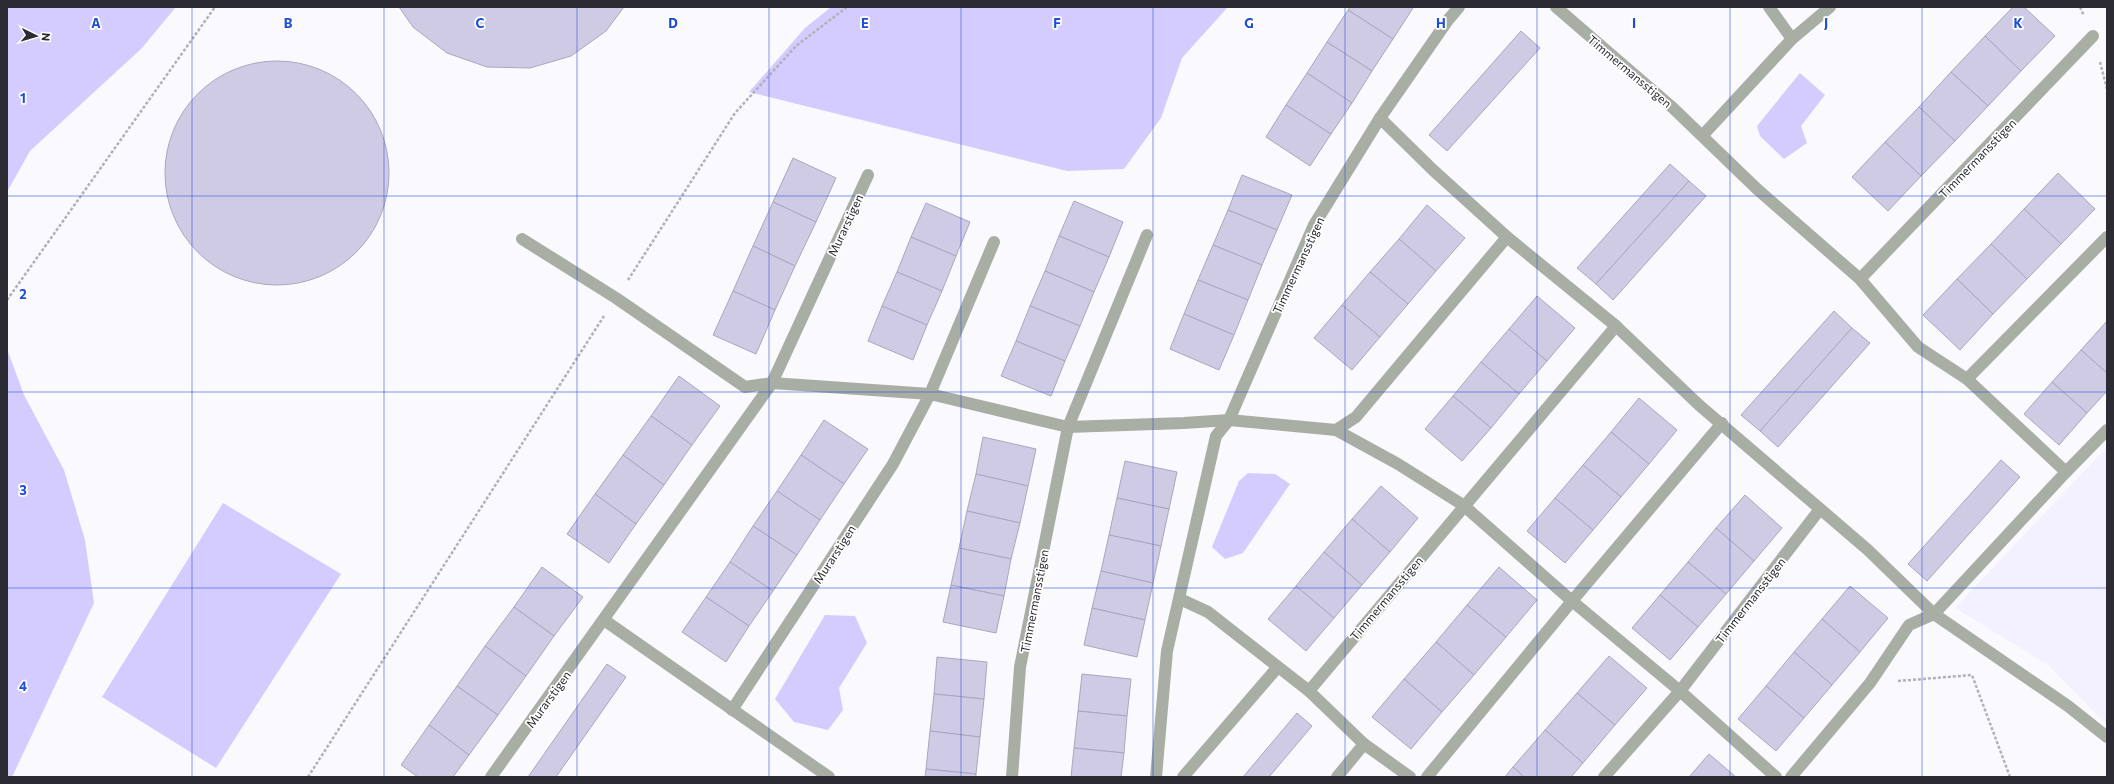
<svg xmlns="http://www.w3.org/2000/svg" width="2114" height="784" font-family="Commissioner,sans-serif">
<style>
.built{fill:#f3f1ff}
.green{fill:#d4ccfe}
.building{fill:#cfcbe5;stroke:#aaa6bf}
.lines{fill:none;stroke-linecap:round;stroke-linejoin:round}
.path{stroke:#b2b1b7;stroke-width:2.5;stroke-dasharray:3 2;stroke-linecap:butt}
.minor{stroke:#a9aea4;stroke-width:12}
.grid{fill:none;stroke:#1d4ed8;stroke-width:1;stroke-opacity:0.55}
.labels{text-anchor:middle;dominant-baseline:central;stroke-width:3.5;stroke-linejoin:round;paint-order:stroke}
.street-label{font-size:12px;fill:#2c2b34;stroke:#fff}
.grid-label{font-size:13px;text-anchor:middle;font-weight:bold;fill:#1d4ed8;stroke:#fff;stroke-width:3.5;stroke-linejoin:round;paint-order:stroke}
</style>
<rect width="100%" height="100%" fill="#faf9fe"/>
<path class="built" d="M2107,447V725L2048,665L1955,608Z"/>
<g class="green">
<path d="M7,7H176L141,49L30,151L7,192Z"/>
<path d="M831,7H1228L1182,58L1161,118L1124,169L1067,171L749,92L805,28Z"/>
<path d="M1800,73L1825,95L1801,126L1807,143L1784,159L1760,136L1757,126Z"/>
<path d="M7,349L24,395L64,470L85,540L94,603L12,777H7Z"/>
<path d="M1248,473L1275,474L1290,484L1243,553L1225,559L1212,547L1239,481Z"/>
<path d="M223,503L341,574L216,768L102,697Z"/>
<path d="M825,615L855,616L867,643L839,688L843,710L828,730L794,722L775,699Z"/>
</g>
<g class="building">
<path d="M399,7H624L606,31L571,56L530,68L487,67L447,53L413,27Z"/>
<path d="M1350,7H1412L1413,8L1393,39L1348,10Z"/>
<path d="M2013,7H2024L2055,36L2021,71L1985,36Z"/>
<path d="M1348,10L1393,39L1372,71L1327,42Z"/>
<path d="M1521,31L1540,48L1447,151L1429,135Z"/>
<path d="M1985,36L2021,71L1988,106L1951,72Z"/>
<path d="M1327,42L1372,71L1352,103L1307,73Z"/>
<circle cx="277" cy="173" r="112"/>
<path d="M1951,72L1988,106L1955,141L1919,107Z"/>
<path d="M1307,73L1352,103L1331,134L1286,105Z"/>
<path d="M1286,105L1331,134L1310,166L1266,137Z"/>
<path d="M1919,107L1955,141L1921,176L1885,142Z"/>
<path d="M1885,142L1921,176L1888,211L1852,177Z"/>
<path d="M793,158L836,178L816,222L773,202Z"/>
<path d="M1670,164L1689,181L1596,284L1577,268Z"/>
<path d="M2058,173L2095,209L2061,244L2024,209Z"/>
<path d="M1242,175L1292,195L1277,230L1228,210Z"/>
<path d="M1689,181L1706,196L1613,300L1596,284Z"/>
<path d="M1074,201L1123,222L1109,257L1059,236Z"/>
<path d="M773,202L816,222L795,266L753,246Z"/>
<path d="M926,203L970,222L956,256L911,237Z"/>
<path d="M1427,205L1465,238L1436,271L1399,239Z"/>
<path d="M2024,209L2061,244L2027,279L1991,244Z"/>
<path d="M1228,210L1277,230L1262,265L1213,245Z"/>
<path d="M1059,236L1109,257L1094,292L1045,271Z"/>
<path d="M911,237L956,256L942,291L897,272Z"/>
<path d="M1399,239L1436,271L1408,304L1370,272Z"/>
<path d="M1991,244L2027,279L1993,314L1957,279Z"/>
<path d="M1213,245L1262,265L1248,300L1198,280Z"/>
<path d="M753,246L795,266L775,310L733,291Z"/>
<path d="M1045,271L1094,292L1080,326L1030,306Z"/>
<path d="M897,272L942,291L927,325L882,306Z"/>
<path d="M1370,272L1408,304L1380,337L1342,305Z"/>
<path d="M1957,279L1993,314L1960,350L1923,315Z"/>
<path d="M1198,280L1248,300L1234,335L1184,314Z"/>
<path d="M733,291L775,310L756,354L713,335Z"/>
<path d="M1537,296L1575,328L1547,361L1509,329Z"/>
<path d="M1342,305L1380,337L1352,370L1314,338Z"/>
<path d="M882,306L927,325L913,360L868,341Z"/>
<path d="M1030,306L1080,326L1065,361L1016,341Z"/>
<path d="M1834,311L1852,328L1760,431L1741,415Z"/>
<path d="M1184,314L1234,335L1219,370L1170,349Z"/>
<path d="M2107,321V373L2081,350Z"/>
<path d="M1852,328L1870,343L1778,447L1760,431Z"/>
<path d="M1509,329L1547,361L1519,394L1481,362Z"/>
<path d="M1016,341L1065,361L1051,396L1001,376Z"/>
<path d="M2081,350L2107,373V391L2087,413L2052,382Z"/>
<path d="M1481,362L1519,394L1491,428L1453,396Z"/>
<path d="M679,376L720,406L692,445L651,416Z"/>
<path d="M2052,382L2087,413L2059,445L2024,414Z"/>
<path d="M1453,396L1491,428L1462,461L1425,429Z"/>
<path d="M1639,398L1677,430L1649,464L1611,432Z"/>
<path d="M651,416L692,445L664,485L623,455Z"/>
<path d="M824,420L868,449L844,484L801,455Z"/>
<path d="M1611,432L1649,464L1621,497L1583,465Z"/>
<path d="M983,437L1036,449L1028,486L976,474Z"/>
<path d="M623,455L664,485L636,524L595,494Z"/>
<path d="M801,455L844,484L820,520L777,491Z"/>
<path d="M2001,460L2020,477L1927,581L1908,564Z"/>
<path d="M1125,461L1177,472L1169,509L1117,498Z"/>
<path d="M1583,465L1621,497L1593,530L1555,498Z"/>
<path d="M976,474L1028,486L1020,523L967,511Z"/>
<path d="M1381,486L1418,518L1390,552L1352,519Z"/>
<path d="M777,491L820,520L797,555L753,526Z"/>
<path d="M595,494L636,524L609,563L567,534Z"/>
<path d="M1745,495L1782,528L1754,561L1716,528Z"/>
<path d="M1117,498L1169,509L1161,546L1109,535Z"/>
<path d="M1555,498L1593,530L1565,563L1527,531Z"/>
<path d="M967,511L1020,523L1011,559L959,548Z"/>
<path d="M1352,519L1390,552L1362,585L1324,552Z"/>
<path d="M753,526L797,555L773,591L730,562Z"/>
<path d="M1716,528L1754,561L1726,594L1688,562Z"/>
<path d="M1109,535L1161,546L1153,583L1101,571Z"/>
<path d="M959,548L1011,559L1004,596L951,585Z"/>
<path d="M1324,552L1362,585L1334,618L1296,586Z"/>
<path d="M730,562L773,591L749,626L706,597Z"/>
<path d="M1688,562L1726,594L1698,627L1660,595Z"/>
<path d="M542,567L583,597L554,636L514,607Z"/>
<path d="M1499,567L1537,600L1506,637L1467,605Z"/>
<path d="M1101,571L1153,583L1145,620L1092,608Z"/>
<path d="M951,585L1004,596L996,633L943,622Z"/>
<path d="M1296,586L1334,618L1306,651L1268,619Z"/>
<path d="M1850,586L1888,618L1860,652L1822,619Z"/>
<path d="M1660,595L1698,627L1670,660L1632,628Z"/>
<path d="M706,597L749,626L726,662L682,632Z"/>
<path d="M1467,605L1506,637L1474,675L1436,642Z"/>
<path d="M514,607L554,636L526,676L485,646Z"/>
<path d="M1092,608L1145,620L1137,657L1084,645Z"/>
<path d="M1822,619L1860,652L1832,685L1794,652Z"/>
<path d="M1436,642L1474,675L1442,712L1404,679Z"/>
<path d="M485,646L526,676L498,715L457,686Z"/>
<path d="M1794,652L1832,685L1804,718L1766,686Z"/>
<path d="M1609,656L1647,688L1615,725L1577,693Z"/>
<path d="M937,657L987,662L984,699L934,694Z"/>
<path d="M607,664L626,677L556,777H528Z"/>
<path d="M1082,674L1131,679L1127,716L1078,711Z"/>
<path d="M1404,679L1442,712L1411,749L1372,717Z"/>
<path d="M457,686L498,715L469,755L429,725Z"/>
<path d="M1766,686L1804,718L1776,751L1738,719Z"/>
<path d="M1577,693L1615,725L1583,763L1545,730Z"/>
<path d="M934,694L984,699L980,737L930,731Z"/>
<path d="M1078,711L1127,716L1124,753L1074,748Z"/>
<path d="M1297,713L1312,726L1269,777H1243Z"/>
<path d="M429,725L469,755L453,777H418L401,765Z"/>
<path d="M1545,730L1583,763L1571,777H1524L1513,767Z"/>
<path d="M930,731L980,737L976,774L926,769Z"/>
<path d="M1074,748L1124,753L1121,777H1071Z"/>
<path d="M1709,754L1736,777H1689Z"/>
<path d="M1513,767L1524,777H1505Z"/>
<path d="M926,769L976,774V777H925Z"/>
</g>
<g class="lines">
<g class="path">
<path d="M2080,7L2084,16"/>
<path d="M2100,62L2107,89"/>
<path d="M628,280L735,113L796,46L847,7"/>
<path d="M7,300L215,7"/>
<path d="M1898,681L1972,675L2010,777"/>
<path d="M308,777L604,316"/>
</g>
<g class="minor">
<path d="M1556,7L1673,108L1757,189L1860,279L1918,347L1967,379L2066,472L1934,614L1909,625L1870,683L1791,777"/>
<path d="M1769,7L1792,39"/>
<path d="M1380,118L1433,170L1507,237L1616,326L1699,405L1868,550L1934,614L2068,706L2107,737"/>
<path d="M1703,135L1792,39L1830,7"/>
<path d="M522,239L616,298L745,387L772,383L930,394L1068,427L1184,423L1229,420L1336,430L1398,464L1463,505L1572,601L1680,691L1776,777"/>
<path d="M1860,279L2093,36"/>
<path d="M1967,379L2107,237"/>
<path d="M1336,430L1356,417L1507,237"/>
<path d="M2066,472L2107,430"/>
<path d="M1180,599L1208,612L1309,691L1364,744L1410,777"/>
<path d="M604,620L829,777"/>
<path d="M1309,691L1616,326"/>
<path d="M732,710L893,464L930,394L994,242"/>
<path d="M491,777L772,383L868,175"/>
<path d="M1012,777L1020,667L1068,427L1147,235"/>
<path d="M1156,777L1167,651L1216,436L1229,420L1314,225L1380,118L1448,20L1459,7"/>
<path d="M1183,777L1277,668"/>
<path d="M1337,777L1364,744"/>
<path d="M1427,777L1572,601L1722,423"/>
<path d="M1604,777L1680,691L1820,509"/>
</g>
</g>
<path class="grid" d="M192,7V777M384,7V777M577,7V777M769,7V777M961,7V777M1153,7V777M1345,7V777M1537,7V777M1730,7V777M1922,7V777M7,196H2107M7,392H2107M7,588H2107"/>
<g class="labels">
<g class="street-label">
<text transform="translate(1630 71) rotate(40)">Timmermansstigen</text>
<text transform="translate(1977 158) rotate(-46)">Timmermansstigen</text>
<text transform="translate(845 225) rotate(-65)">Murarstigen</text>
<text transform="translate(1298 265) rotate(-65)">Timmermansstigen</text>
<text transform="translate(834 554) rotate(-57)">Murarstigen</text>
<text transform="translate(1386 598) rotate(-50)">Timmermansstigen</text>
<text transform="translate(1750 600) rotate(-52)">Timmermansstigen</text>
<text transform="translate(1034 601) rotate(-79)">Timmermansstigen</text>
<text transform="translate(548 699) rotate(-54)">Murarstigen</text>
</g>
</g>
<g class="grid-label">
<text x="96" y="28">A</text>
<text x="288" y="28">B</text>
<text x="480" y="28">C</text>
<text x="673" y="28">D</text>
<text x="865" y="28">E</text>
<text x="1057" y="28">F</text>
<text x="1249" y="28">G</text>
<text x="1441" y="28">H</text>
<text x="1634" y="28">I</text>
<text x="1826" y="28">J</text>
<text x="2018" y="28">K</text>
<text x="23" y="103">1</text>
<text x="23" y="299">2</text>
<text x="23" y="495">3</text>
<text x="23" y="691">4</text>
</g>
<rect width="2114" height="784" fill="none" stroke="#2c2b34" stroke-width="16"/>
<g transform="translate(36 36) rotate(95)" stroke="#ffffff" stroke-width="3" paint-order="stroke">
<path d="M0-3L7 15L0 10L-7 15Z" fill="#2c2b34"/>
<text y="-6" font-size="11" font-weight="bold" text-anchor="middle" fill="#2c2b34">N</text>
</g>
</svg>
